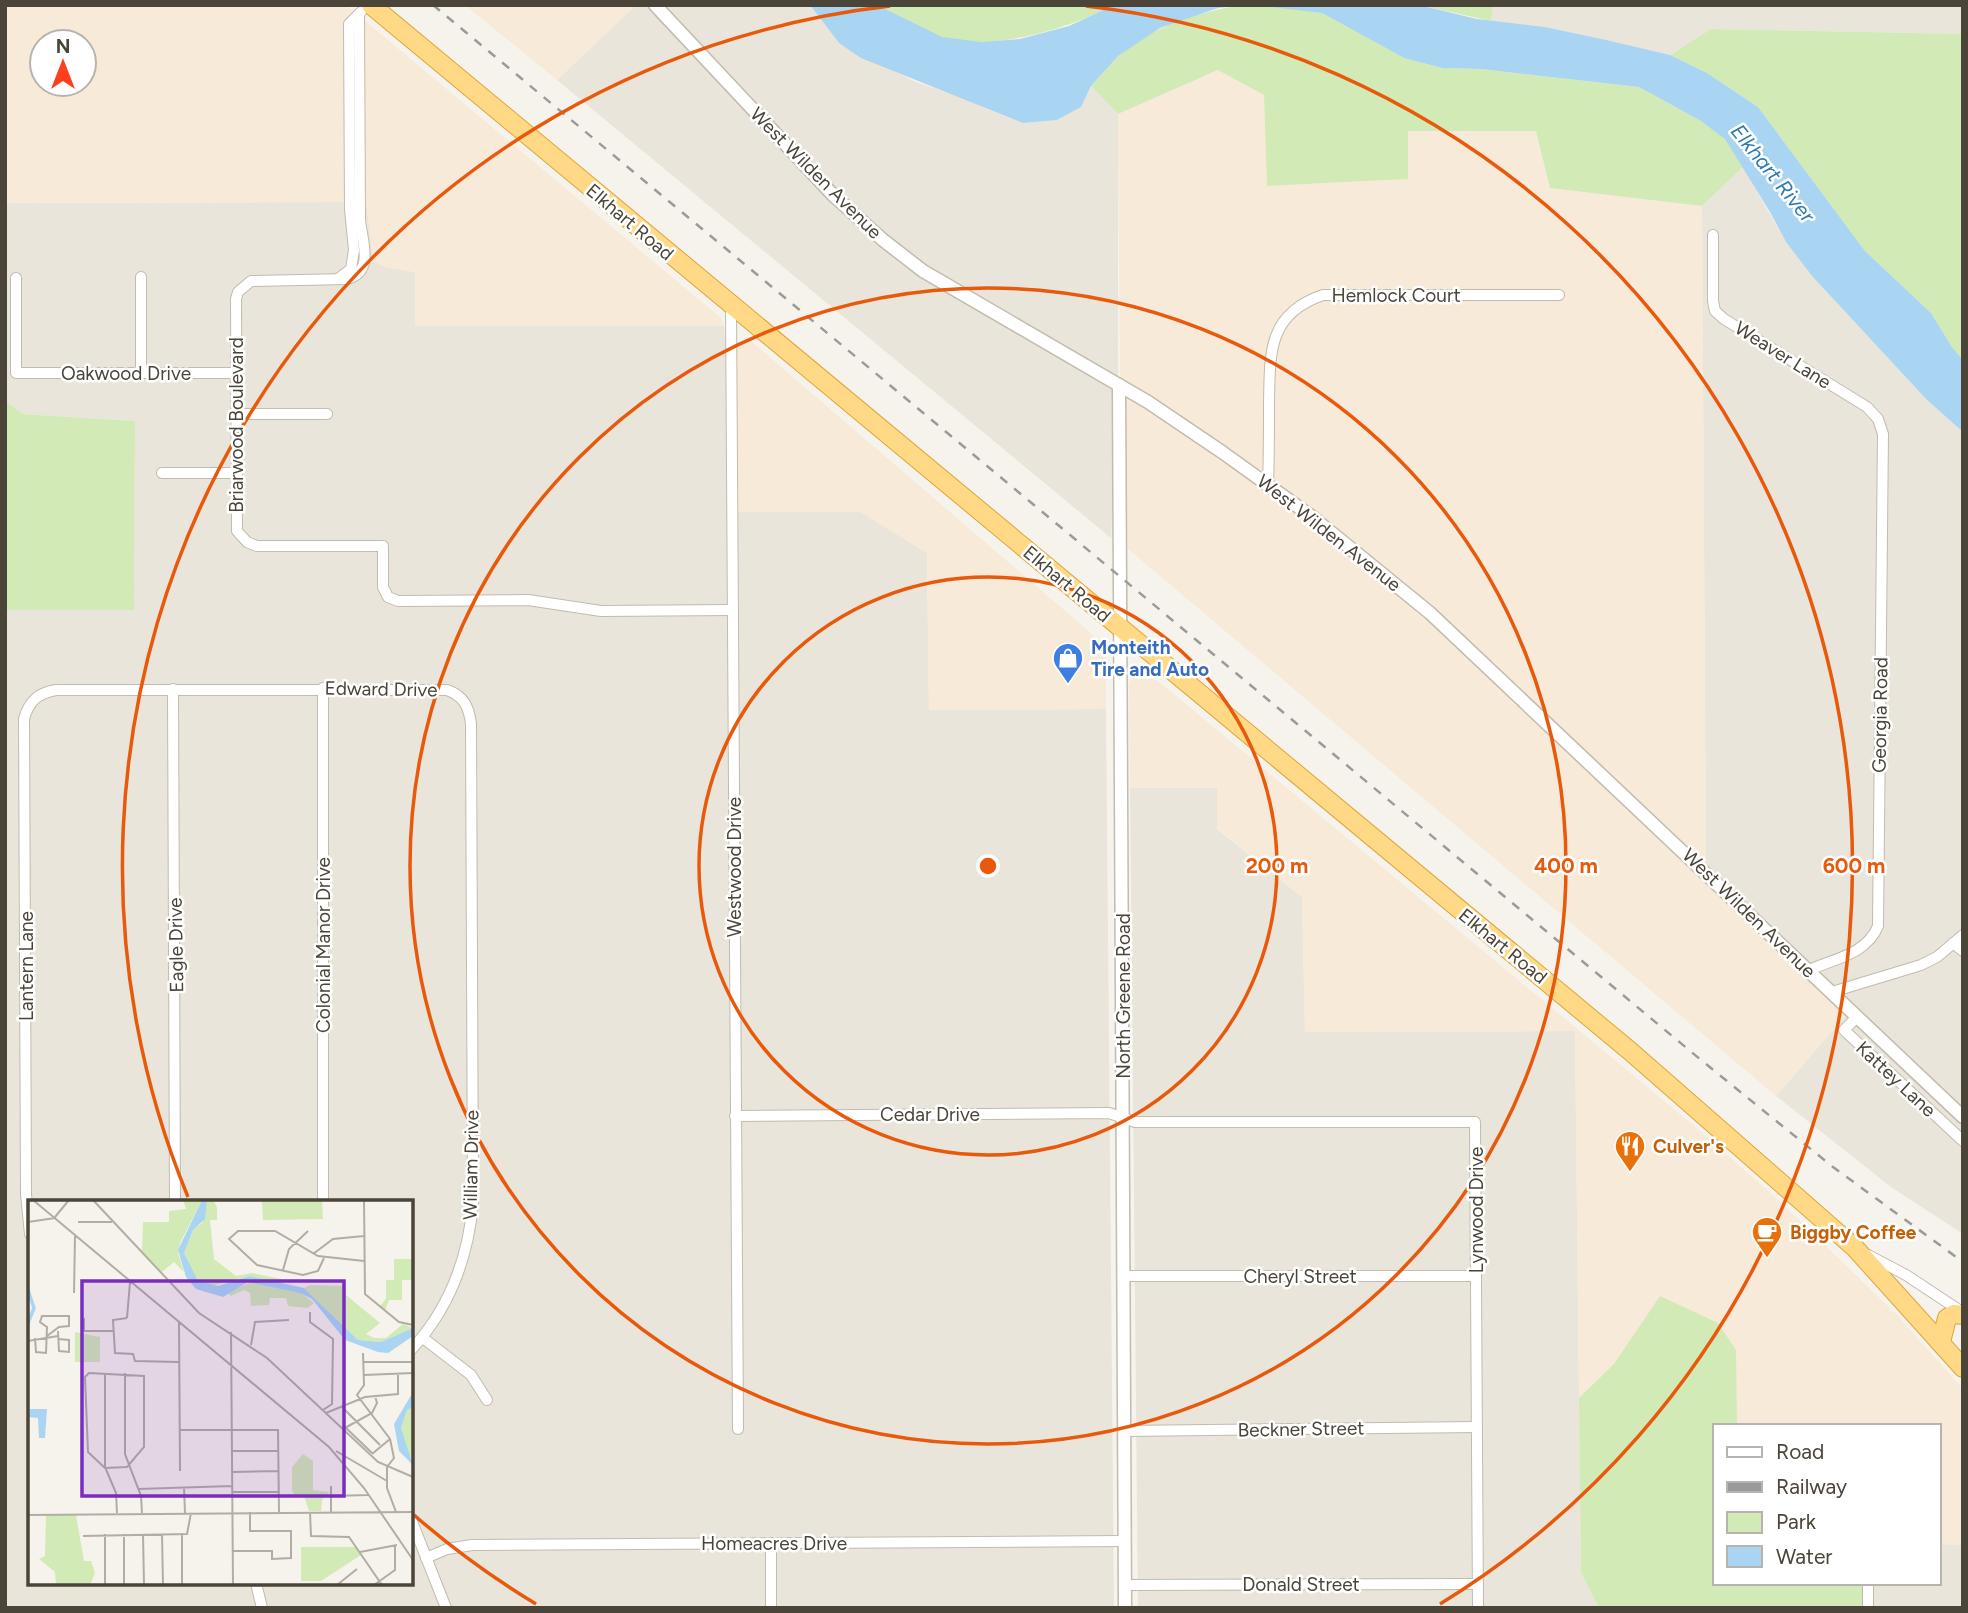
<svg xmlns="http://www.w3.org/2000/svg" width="1968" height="1613" font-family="Figtree,sans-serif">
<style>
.residential{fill:#eae5da;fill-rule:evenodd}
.commercial{fill:#f7ead8;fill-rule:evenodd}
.green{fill:#d2eab5}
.water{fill:#a9d4f2}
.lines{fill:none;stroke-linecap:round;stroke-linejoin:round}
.minor-casing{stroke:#c2bbae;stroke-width:12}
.tertiary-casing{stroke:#c2bbae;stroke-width:15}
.trunk-casing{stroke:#e0a43c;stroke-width:20}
.minor{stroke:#fff;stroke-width:10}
.tertiary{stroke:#fff;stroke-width:12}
.trunk{stroke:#ffd985;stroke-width:18}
.rail{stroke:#9a9a9a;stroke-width:2.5;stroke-dasharray:9 9;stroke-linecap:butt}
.ring{fill:none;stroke:#e8590c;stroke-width:3.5}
.labels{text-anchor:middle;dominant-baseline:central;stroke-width:5;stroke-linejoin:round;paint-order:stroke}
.street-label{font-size:19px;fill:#4b4439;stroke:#fff}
.shop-label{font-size:19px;font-weight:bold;fill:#366cbe;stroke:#fff;text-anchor:start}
.food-label{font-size:19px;font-weight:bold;fill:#c56008;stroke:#fff;text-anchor:start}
.water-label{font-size:21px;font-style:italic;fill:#2e7ab2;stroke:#fff}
.inset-river{fill:none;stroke:#a9d4f2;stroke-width:3.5}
.inset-road{fill:none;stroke:#b2ada4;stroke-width:2}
.view{fill:#7b2cbf;fill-opacity:0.15;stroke:#7b2cbf;stroke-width:3.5}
.inset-edge{fill:none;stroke:#4b4439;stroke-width:3.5}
.centre{fill:#e8590c;stroke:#fff;stroke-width:3.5}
.ring-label{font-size:21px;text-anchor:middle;font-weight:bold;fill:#e8590c;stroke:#fff;stroke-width:5;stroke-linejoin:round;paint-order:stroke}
</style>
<rect width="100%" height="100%" fill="#f6f3ec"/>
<g class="residential">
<path d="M636,5H648L772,130L664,5H810L839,43L916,82L964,98L987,109L1023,123L1057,120L1081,107L1091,86L1118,114V383L1111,538L557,80Z"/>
<path d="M1493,5H1963V34L1711,29L1670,55L1545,27L1491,21Z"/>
<path d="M1743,167L1786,242L1812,276L1927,400L1963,432V1117L1706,872L1702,206Z"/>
<path d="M367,202L373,261L385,267L415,272V326H724L736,512H861L927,553L929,710L1106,709L1114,1608H5V610H134L135,421L22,414L5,400V203ZM30,1202H411V1583H30Z"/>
<path d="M1130,788H1217V829L1302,897L1305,1032L1575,1031L1581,1572L1714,1583H1862L1863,1608H1138Z"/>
<path d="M1846,1015L1963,1124V1234L1891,1187L1776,1096Z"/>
<path d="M1938,1544L1963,1545V1608H1873V1583H1938Z"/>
</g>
<g class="commercial">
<path d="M5,5H346L721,318L724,326H415V272L385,267L373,261L366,202L5,203ZM42,42H84V84H42Z"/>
<path d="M465,5H636L557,80Z"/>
<path d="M1219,70L1264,95L1267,186L1408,179L1407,131H1536L1550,188L1702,206L1706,872L1846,1015L1776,1096L1128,549L1120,385L1118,114Z"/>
<path d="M746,342H752L1106,646V709L929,710L927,553L861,512H736L735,354L740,344Z"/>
<path d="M1136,673H1145L1152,676L1693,1125L1774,1196L1897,1315L1963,1389V1545L1938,1544V1426H1714L1581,1572L1575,1031L1305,1032L1302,897L1217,828V788H1130L1129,685L1131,678Z"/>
</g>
<g class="green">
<path d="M877,5H1114C1070,28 990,53 941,37C919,29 898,15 877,5Z"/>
<path d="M1243,5L1278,6L1322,13L1404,58L1442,68L1481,69L1639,87L1701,121L1725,138L1743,167L1702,206L1550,188L1536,131H1408V179L1267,186L1264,95L1218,70L1118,114L1091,86C1100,77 1108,66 1117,57C1150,27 1200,11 1243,5Z"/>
<path d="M1419,5H1493L1491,21Z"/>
<path d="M1711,29L1963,34V360L1952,347L1931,313L1865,251L1758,107L1707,73L1670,55Z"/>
<path d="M5,400L22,414L135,421L134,610H5Z"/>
<path d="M1660,1296L1718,1323L1736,1350L1737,1426H1714V1583H1862L1863,1608H1599L1581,1572L1579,1398L1614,1364Z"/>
</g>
<g class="water">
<path d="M810,5H877L942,37L981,42L1020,39L1069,26L1114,5H1243L1218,8L1160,28L1118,56L1091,86L1081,107L1057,120L1023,123L861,58L839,43Z"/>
<path d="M1255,5H1419L1477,19L1545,27L1606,40L1670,55L1707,73L1758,107L1865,251L1931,313L1952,347L1963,360V432L1927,400L1812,276L1786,242L1770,212L1725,139L1701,121L1639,87L1481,69L1442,68L1404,58L1322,13Z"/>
</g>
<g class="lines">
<g class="minor-casing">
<g id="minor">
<path d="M359,14L360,220C362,241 375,272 347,279L251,281L238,292L236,299L237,531L247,542L257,546H383V587L388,597L398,601L528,600L601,611L733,610"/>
<path d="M1713,235V301L1715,311L1724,319L1867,407L1878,419L1883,434L1878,926C1867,954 1834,959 1809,970"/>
<path d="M16,278V373H236"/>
<path d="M338,279L351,269L354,250L350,209L349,24L361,12"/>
<path d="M731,305L738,1429"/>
<path d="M141,373V277"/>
<path d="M237,414H327"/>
<path d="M162,473H237"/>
<path d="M1268,485C1269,458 1269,431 1269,404C1270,354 1267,314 1323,295H1559"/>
<path d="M323,688V1202"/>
<path d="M173,689L175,1202"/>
<path d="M1953,943L1963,951"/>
<path d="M1832,992L1921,965L1937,957L1963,935"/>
<path d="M1857,1017L1844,1030L1963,1141"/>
<path d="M735,1116L1109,1113L1135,1122H1475L1478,1608"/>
<path d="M30,1234L26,1194L24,719C29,701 38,693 56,690H447C464,696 469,707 471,724L473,1203C468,1259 450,1308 411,1350"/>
<path d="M1868,1255L1906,1275L1962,1312"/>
<path d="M1125,1276H1476"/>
<path d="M423,1338L471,1375L487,1400"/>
<path d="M1125,1431L1477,1427"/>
<path d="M411,1519L446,1608"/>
<path d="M771,1543V1608"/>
<path d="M426,1558L447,1549L472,1545L1124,1541"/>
<path d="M256,1583L262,1608"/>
<path d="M1868,1583V1608"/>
<path d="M1125,1585L1478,1584"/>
</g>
</g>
<g class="tertiary-casing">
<g id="tertiary">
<path d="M655,5L833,195L883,240L923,271L1148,402L1222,452L1311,516L1430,613L1963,1117"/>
<path d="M1119,385L1125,1608"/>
</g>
</g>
<g class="trunk-casing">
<g id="trunk">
<path d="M371,5L1630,1051L1855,1248L1963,1368"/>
<path d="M1941,1342L1947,1318L1954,1314L1963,1315"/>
</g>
</g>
<use href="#minor" class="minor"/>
<use href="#tertiary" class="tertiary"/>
<use href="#trunk" class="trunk"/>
<path class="rail" d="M433,5L1701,1060L1833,1167L1963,1262"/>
</g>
<g class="ring">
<circle cx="988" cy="866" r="289"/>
<circle cx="988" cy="866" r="578"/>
<path d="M536 1604A866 866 0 0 1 414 1515M188 1197A866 866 0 0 1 890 6M1086 6A866 866 0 0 1 1440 1604"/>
</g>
<defs>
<g id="shop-pin" transform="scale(1.575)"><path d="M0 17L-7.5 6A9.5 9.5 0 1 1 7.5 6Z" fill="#3f7fe0" stroke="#fff"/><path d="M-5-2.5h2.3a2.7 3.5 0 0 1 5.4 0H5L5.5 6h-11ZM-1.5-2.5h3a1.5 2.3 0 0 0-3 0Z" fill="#fff"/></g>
<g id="restaurant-pin" transform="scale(1.575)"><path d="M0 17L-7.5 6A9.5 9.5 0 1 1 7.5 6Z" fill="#e8710a" stroke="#fff"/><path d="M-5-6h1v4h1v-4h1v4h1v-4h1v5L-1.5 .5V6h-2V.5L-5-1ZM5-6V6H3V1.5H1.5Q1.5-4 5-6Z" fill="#fff"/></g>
<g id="cafe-pin" transform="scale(1.575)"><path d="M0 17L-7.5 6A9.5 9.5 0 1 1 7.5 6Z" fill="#e8710a" stroke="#fff"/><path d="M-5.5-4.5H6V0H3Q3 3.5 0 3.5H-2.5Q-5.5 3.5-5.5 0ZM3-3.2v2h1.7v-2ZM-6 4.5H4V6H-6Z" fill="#fff"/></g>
</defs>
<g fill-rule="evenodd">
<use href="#shop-pin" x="1068" y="658"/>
<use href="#restaurant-pin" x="1630" y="1146"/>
<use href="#cafe-pin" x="1767" y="1232"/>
</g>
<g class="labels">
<g class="street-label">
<text transform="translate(816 173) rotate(45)">West Wilden Avenue</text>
<text transform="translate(630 222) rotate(40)">Elkhart Road</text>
<text x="1396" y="295">Hemlock Court</text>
<text transform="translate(1783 355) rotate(32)">Weaver Lane</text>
<text x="126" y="373">Oakwood Drive</text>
<text transform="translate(236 425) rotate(-90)">Briarwood Boulevard</text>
<text transform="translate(1329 533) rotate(38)">West Wilden Avenue</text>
<text transform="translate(1067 584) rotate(40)">Elkhart Road</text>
<text transform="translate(381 689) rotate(1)">Edward Drive</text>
<text transform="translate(1880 715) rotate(-89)">Georgia Road</text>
<text transform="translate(734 867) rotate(-90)">Westwood Drive</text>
<text transform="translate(1749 913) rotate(44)">West Wilden Avenue</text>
<text transform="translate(176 945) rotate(-91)">Eagle Drive</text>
<text transform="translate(323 945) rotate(-90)">Colonial Manor Drive</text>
<text transform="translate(1503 946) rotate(39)">Elkhart Road</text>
<text transform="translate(26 966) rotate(-90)">Lantern Lane</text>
<text transform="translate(1123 996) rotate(-90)">North Greene Road</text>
<text transform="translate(1896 1079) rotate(43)">Kattey Lane</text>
<text x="930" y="1114">Cedar Drive</text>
<text transform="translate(471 1165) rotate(-89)">William Drive</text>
<text transform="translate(1476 1210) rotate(-90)">Lynwood Drive</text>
<text x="1300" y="1276">Cheryl Street</text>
<text transform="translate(1301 1429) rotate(-1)">Beckner Street</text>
<text x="774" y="1543">Homeacres Drive</text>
<text x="1301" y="1584">Donald Street</text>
</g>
<g class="shop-label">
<text x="1091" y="647">Monteith<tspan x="1091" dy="22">Tire and Auto</tspan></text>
</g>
<g class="food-label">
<text x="1653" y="1146">Culver's</text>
<text x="1790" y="1232">Biggby Coffee</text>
</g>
<g class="water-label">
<text transform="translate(1773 173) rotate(51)">Elkhart River</text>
</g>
</g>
<g transform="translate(28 1200)">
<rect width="385" height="385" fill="#f6f3ec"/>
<path d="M155,0H174L152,43L150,53L156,72L146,62L134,72L114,51L115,22H141V11L158,9ZM179,0H185L189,7V20H182L186,59L208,76L224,73L253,79L252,84L221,76L184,86L167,78L156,53L165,30L175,22ZM234,0H294L295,19L235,20ZM366,59H385V80H374V100H361L357,111L351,107L358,99V80H366ZM224,82L272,92L286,103L280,108L260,106L258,98H242L241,105L223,106L222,93L216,90L203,96L199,92ZM282,85L318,86V95L352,123L338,134L346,138H358L375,124L385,128L353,142L330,140L276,88ZM47,132L72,137V162H47ZM385,207V259L377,251L373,228L379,210ZM275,254L285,261V290L302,292L294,300L293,311H281L276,296H267L264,290V267ZM18,315H48L56,361H63L67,373L62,385H28L27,372L11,359L17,356ZM273,347H327L333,355L293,381H273Z" fill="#d2eab5"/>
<path d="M174,0H179L177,19L165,30L156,53L170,81L190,86L221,76L276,88L330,140L353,142L385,128V136L360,153L350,152L317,140L284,99L272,93L220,82L195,97L168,89L158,77L150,50ZM385,192V207L379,210L373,228L385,265L371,251L366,224ZM2,209H19L17,238H11L10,218L1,217Z" fill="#a9d4f2"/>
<path class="inset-river" d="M0,90L6,108L0,123"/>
<path class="inset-road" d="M5,0L301,247L336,288L385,360M65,0L171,113L239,158L350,262L385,277M336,0L337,94L371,122L385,125M27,17L41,0M0,22L27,18M50,22H84M285,54L305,39L336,36M296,58L290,71L275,75L229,65L201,39L210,31H247L290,56L336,61M255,70L261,49L280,31M46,93L47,36M282,112V122L305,139L304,204L295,210M56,118V131H85M99,118L85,120L87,153L105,154L107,161L151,162M99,118L102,82M151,122L152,271M30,131L31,151L41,152V140L30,139M203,132L205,385M7,138L8,152L18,153L19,127L12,122L14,116H41V126L31,127L19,136M0,141L30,136M223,145L227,122L261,120M335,153L336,185L329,195L362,239L366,258L359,267V288L368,312M336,162H385M61,173L116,176V247L99,267L77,268L60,252L57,177ZM77,173V267L88,293L89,313M97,173V254L113,296L114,313M336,175L385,173M314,207L352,245M298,213L337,197L370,194V175M317,227L344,253M315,229L344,213L349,203L347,196M152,230H250L251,312M204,251H250M308,251L359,281M344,254L362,239M204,272L250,271M156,287L157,313M110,289L204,286M204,292H251M303,296L340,295M282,312L283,336L321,337L354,385M303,312V286M0,315L385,312M154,333V385M77,334V385M96,334V385M115,334L116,385M134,334L135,385M55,336L159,334L163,313M205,351H244V359L263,358V331H222V312M332,352L369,345M267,385H298M309,385L329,369M346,385L367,370V345"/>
<path class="view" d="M54,81H316V296H54Z"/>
<rect width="385" height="385" class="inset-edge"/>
</g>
<circle cx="988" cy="866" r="10" class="centre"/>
<g class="ring-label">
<text x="1277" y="873">200 m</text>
<text x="1566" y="873">400 m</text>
<text x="1854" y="873">600 m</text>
</g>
<rect width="1968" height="1613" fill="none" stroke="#4b4439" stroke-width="14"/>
<rect x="1713" y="1424" width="228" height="161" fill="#ffffff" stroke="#b7b4b0" stroke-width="2"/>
<rect x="1727" y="1447" width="35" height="10" fill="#ffffff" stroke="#b7b4b0" stroke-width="2"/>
<text x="1776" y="1459" font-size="21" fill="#4b4439">Road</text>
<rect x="1727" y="1482" width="35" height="10" fill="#9a9a9a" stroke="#b7b4b0" stroke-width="2"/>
<text x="1776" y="1494" font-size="21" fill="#4b4439">Railway</text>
<rect x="1727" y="1512" width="35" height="21" fill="#d2eab5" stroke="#b7b4b0" stroke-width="2"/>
<text x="1776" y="1529" font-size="21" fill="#4b4439">Park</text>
<rect x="1727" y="1546" width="35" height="21" fill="#a9d4f2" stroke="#b7b4b0" stroke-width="2"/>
<text x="1776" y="1564" font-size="21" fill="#4b4439">Water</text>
<g transform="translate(63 63)"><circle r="33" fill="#ffffff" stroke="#b7b4b0" stroke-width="2"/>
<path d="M0-5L12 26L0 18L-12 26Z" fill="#fc3f1d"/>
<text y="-10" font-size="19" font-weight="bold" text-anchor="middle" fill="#4b4439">N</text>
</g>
</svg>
